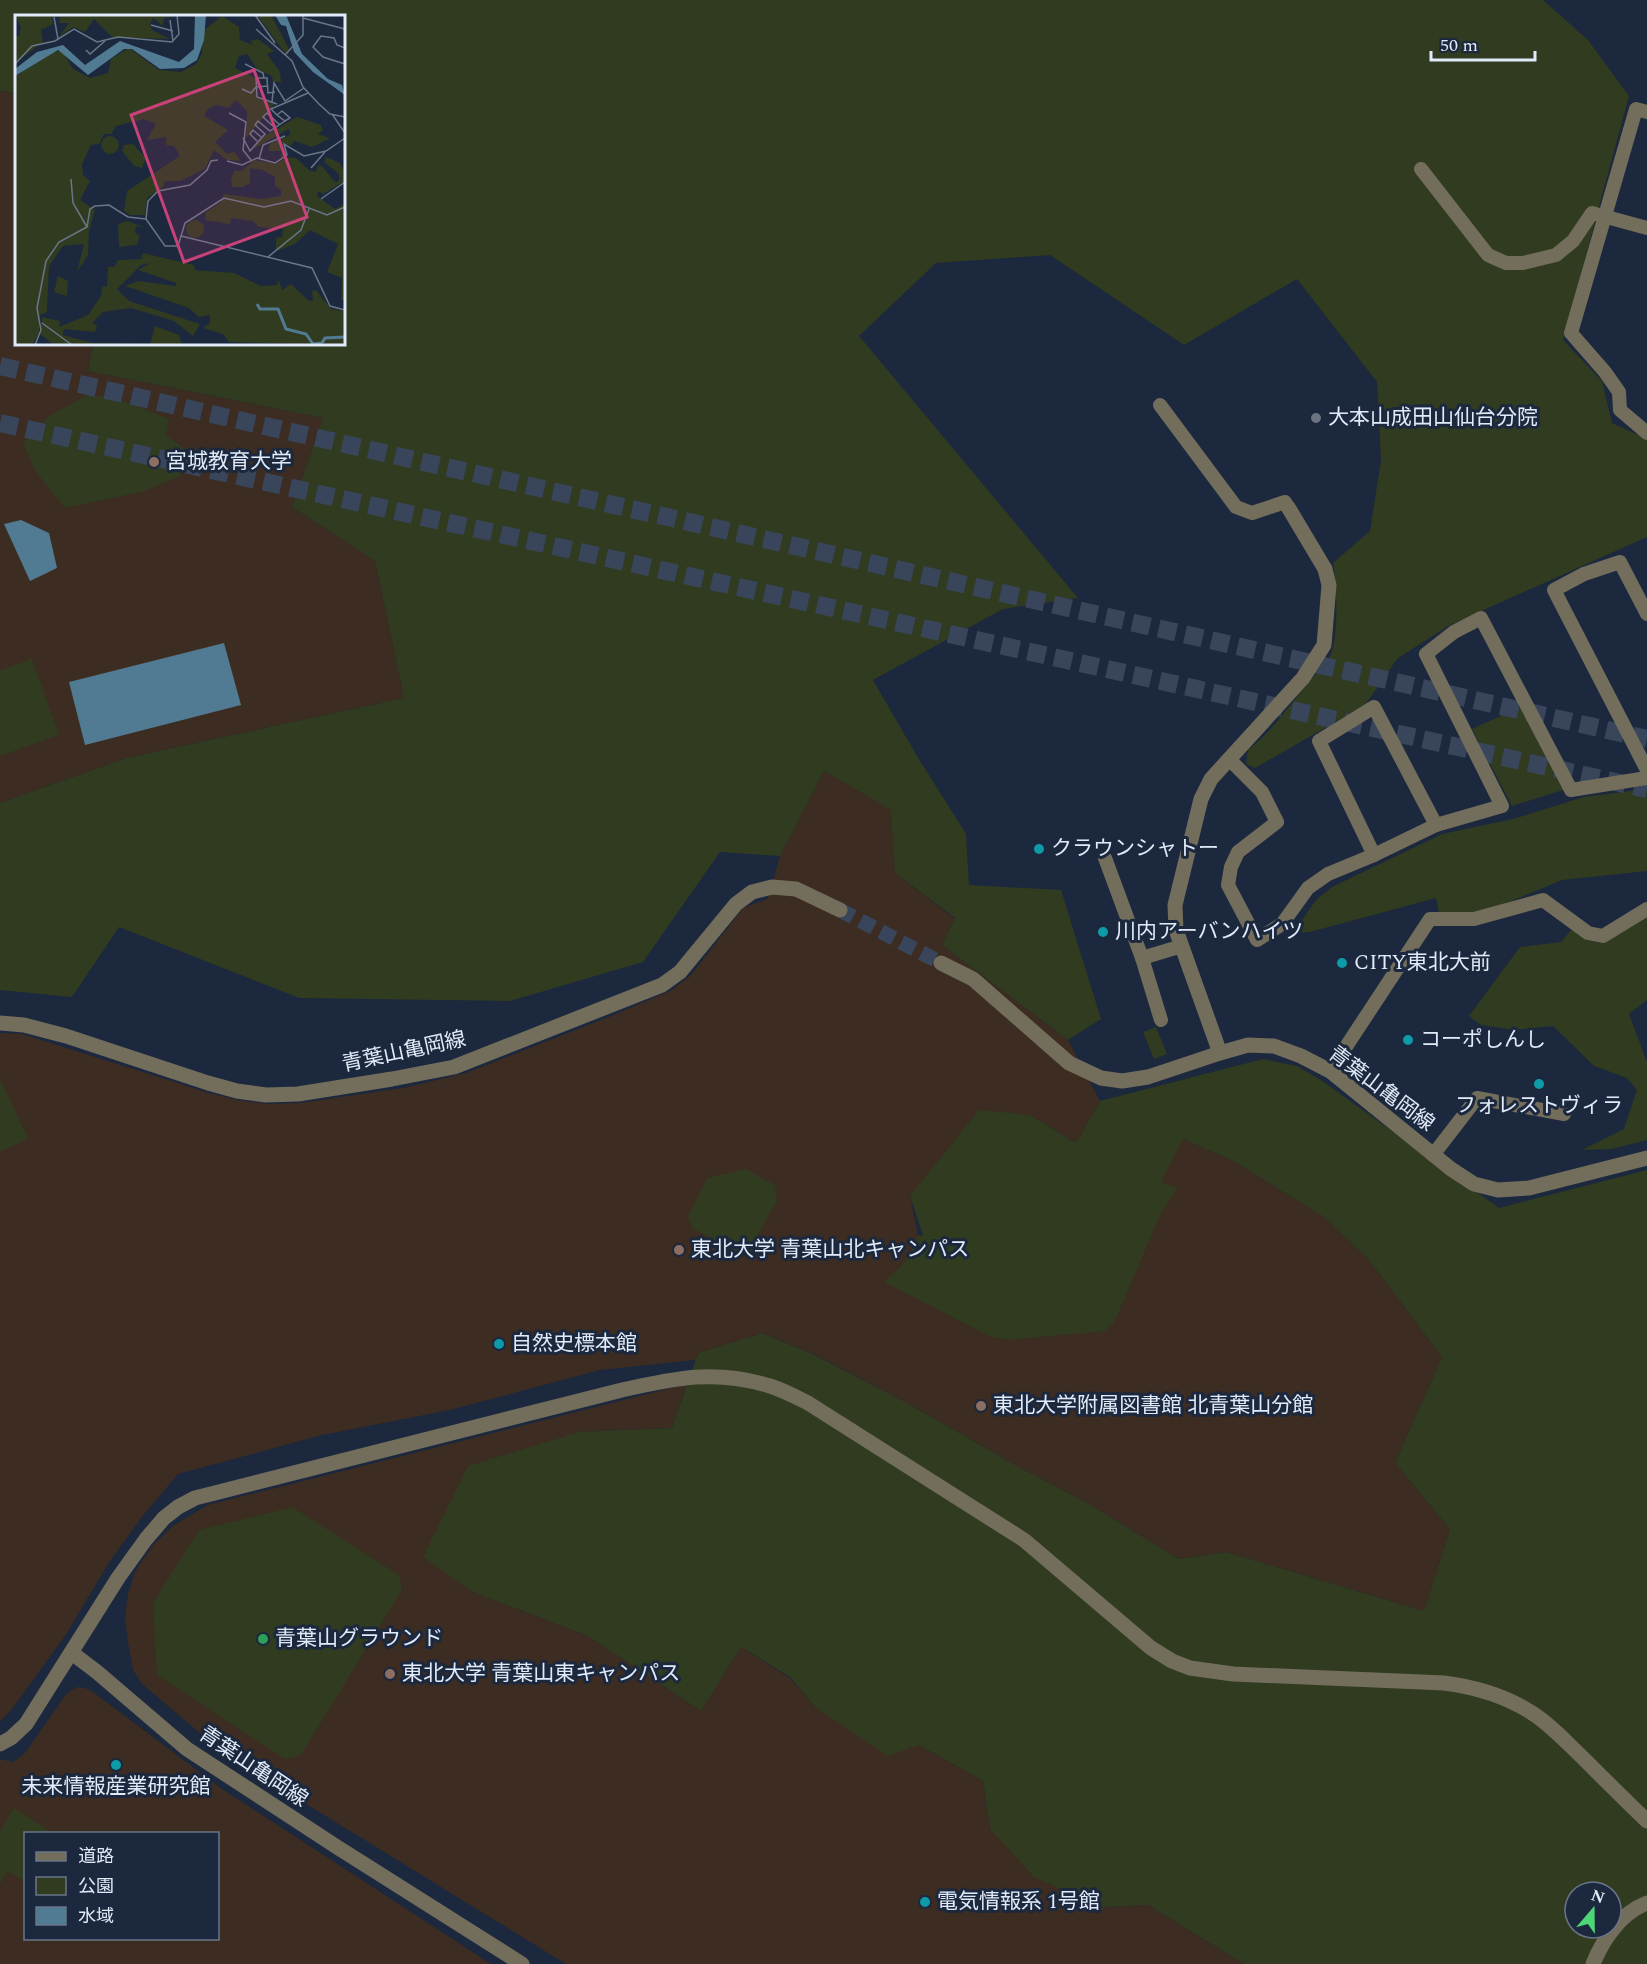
<svg xmlns="http://www.w3.org/2000/svg" width="1647" height="1964" font-family="Spectral,'Noto Sans JP',serif">
<style>
.education{fill:#3c2c21;fill-rule:evenodd}
.green{fill:#303b20;fill-rule:evenodd}
.water{fill:#517b92}
.lines{fill:none;stroke-linecap:round;stroke-linejoin:round}
.tertiary-tunnel{stroke:#39455a;stroke-width:15;stroke-dasharray:15 8;stroke-linecap:butt}
.motorway-tunnel{stroke:#39455a;stroke-width:18;stroke-dasharray:18 9;stroke-linecap:butt}
.minor{stroke:#736d5c;stroke-width:14}
.tertiary{stroke:#736d5c;stroke-width:15}
.worship-dot{fill:#6b7280;stroke:#1b283e;stroke-width:2}
.education-dot{fill:#8d6e63;stroke:#1b283e;stroke-width:2}
.culture-dot{fill:#0f9aa8;stroke:#1b283e;stroke-width:2}
.leisure-dot{fill:#2e9e5b;stroke:#1b283e;stroke-width:2}
.labels{text-anchor:middle;dominant-baseline:central;stroke-width:6;stroke-linejoin:round;paint-order:stroke}
.poi-label{font-size:21px;fill:#e1eaf8;stroke:#1b283e;text-anchor:start}
.street-label{font-size:21px;fill:#e1eaf8;stroke:#1b283e}
.inset-river{fill:none;stroke:#517b92;stroke-width:3}
.inset-road{fill:none;stroke:#6a7688;stroke-width:1.5}
.view{fill:#c8427a;fill-opacity:0.15;stroke:#c8427a;stroke-width:3}
.inset-edge{fill:none;stroke:#e1eaf8;stroke-width:3}
</style>
<rect width="100%" height="100%" fill="#1b283e"/>
<g class="education">
<path d="M0,91L16,93V344H93L88,371L323,418L292,507L375,561L404,698L126,758L0,803Z"/>
<path d="M824,771L892,810L895,873L955,919L942,945L1068,1040L1100,1101L1076,1143L1030,1115L910,1196L918,1235L934,1238L1183,1139L1233,1161L1324,1217L1369,1260L1442,1357L1395,1463L1450,1529L1424,1611L1226,1552L1179,1559L1084,1501L1017,1466L907,1403L816,1355L762,1333L698,1353L695,1360L600,1370L450,1410L322,1435L178,1474L141,1518L108,1564L65,1636L9,1713L0,1721V1033L22,1034L209,1093L238,1100L268,1104L300,1103L403,1088L466,1073L614,1015L672,990L691,975L743,908L768,899L780,856Z"/>
<path d="M687,1384L672,1428L579,1432L473,1592L588,1636L701,1711L741,1647L790,1678L815,1707L919,1745L983,1781L990,1829L1100,1907L1148,1905L1244,1964H566L277,1786L201,1734L142,1684L133,1670L128,1643L125,1617L128,1594L135,1572L153,1545L174,1525L208,1505Z"/>
<path d="M77,1687L85,1688L93,1692L222,1789L491,1964H0V1759L13,1762L25,1753L67,1693ZM26,1834H218V1938H26Z"/>
</g>
<g class="green">
<path d="M0,0H1543L1588,40L1629,96L1563,340L1602,381L1612,423L1647,439V537L1448,626L1397,659L1365,705L1255,768L1246,764L1248,750C1272,732 1290,704 1310,681C1316,673 1326,664 1330,656C1339,639 1337,582 1333,563L1370,531L1381,460L1377,382L1297,279L1184,345L1050,255L936,263L859,336L1078,598L1003,609L873,680L917,756L966,834L969,885L1061,890L1101,1019L1068,1040L942,945L955,918L895,873L891,810L824,771L780,856L720,852L643,962L510,1001L299,998L119,927L72,997L0,990V803L126,758L404,698L375,561L292,507L323,418L88,371L93,344H344V16H16V93L0,91Z"/>
<path d="M87,395L115,398L169,419L166,435L191,454L180,476L145,491L65,508L36,472L23,443L49,416Z"/>
<path d="M32,659L59,735L0,756V670Z"/>
<path d="M1520,707L1563,790L1512,806L1472,729Z"/>
<path d="M1647,789V871L1562,880L1483,913H1439L1436,898L1310,932L1293,933L1316,900L1332,887L1442,834L1513,819L1584,797Z"/>
<path d="M1640,917H1647V1000L1629,1014L1647,1062V1140L1612,1149L1582,1150L1624,1129L1637,1090L1627,1078L1594,1066L1553,1026L1515,1030L1481,1025L1469,1016L1520,947L1561,942L1572,929L1598,943Z"/>
<path d="M1156,1027L1167,1054L1154,1059L1143,1032Z"/>
<path d="M1263,1059L1297,1066L1321,1080L1499,1208L1647,1170V1964H1244L1148,1905L1100,1907L1034,1877L990,1829L983,1781L919,1745L888,1756L815,1707L790,1677L741,1647L701,1711L588,1636L473,1592L423,1557L468,1466L579,1432L672,1428L698,1353L762,1333L815,1355L907,1403L1017,1466L1084,1501L1179,1559L1226,1552L1424,1611L1450,1529L1395,1463L1442,1357L1369,1260L1324,1217L1233,1161L1183,1139L1161,1182L1178,1188L1161,1213L1114,1323L1105,1331L1007,1340L989,1336L884,1282L906,1261L918,1236L923,1235L910,1196L979,1110L1030,1115L1076,1143L1100,1101ZM1575,1892H1611V1928H1575Z"/>
<path d="M0,1078L28,1139L0,1152Z"/>
<path d="M746,1169L775,1185L777,1202L745,1256L692,1228L688,1217L707,1178Z"/>
<path d="M292,1507L399,1575L402,1590L301,1755L285,1759L157,1675L153,1603L199,1530Z"/>
<path d="M14,1808L53,1833L26,1834L25,1877L23,1880L8,1871L0,1884V1831Z"/>
</g>
<g class="water">
<path d="M21,520L49,533L57,568L30,581L4,524Z"/>
<path d="M224,643L241,705L85,745L69,682Z"/>
</g>
<g class="lines">
<path class="tertiary-tunnel" d="M840,910L941,963"/>
<g class="motorway-tunnel">
<path d="M0,366L1647,739"/>
<path d="M0,423L1647,789"/>
</g>
<g class="minor">
<path d="M1647,112L1636,109L1571,333L1605,372L1619,392L1620,410L1647,433"/>
<path d="M1421,169L1488,255L1506,263H1523L1556,255L1573,241L1592,213L1647,228"/>
<path d="M1160,405L1236,507L1252,513L1285,502L1288,507"/>
<path d="M1647,614L1620,562L1584,574L1554,590L1647,770"/>
<path d="M1229,759L1262,792L1277,822L1238,852L1231,867L1228,885L1257,940L1282,924L1308,888L1328,874L1374,855L1436,825L1502,806L1426,654L1454,632L1481,618L1571,790L1647,778"/>
<path d="M1374,855L1319,741L1374,707L1436,825"/>
<path d="M1105,858L1142,958"/>
<path d="M1161,1020L1142,958L1182,946"/>
<path d="M1330,1071L1430,919H1474L1543,900L1588,933L1603,936L1647,909"/>
<path d="M1433,1155L1477,1098L1564,1114"/>
</g>
<g class="tertiary">
<path d="M941,963L973,979L1069,1063L1101,1078L1122,1081L1148,1077L1220,1053L1248,1045L1274,1046L1301,1056L1330,1071L1451,1169L1474,1184L1498,1190L1529,1188L1647,1158"/>
<path d="M0,1023L24,1025L66,1036L208,1083L237,1091L266,1095L298,1094L392,1079L454,1067L662,985L680,972L736,904L752,892L772,887L796,889L840,910"/>
<path d="M1220,1053L1176,930L1175,905L1201,799L1211,779L1303,678L1324,645L1329,585L1325,569L1288,507"/>
<path d="M72,1653L97,1672L187,1749L337,1847L522,1964"/>
<path d="M0,1744L11,1738L26,1724L118,1578L146,1539L164,1518L178,1507L195,1498L622,1390C675,1378 716,1369 770,1386C783,1390 796,1397 808,1403L1024,1540L1151,1648L1172,1661L1190,1668L1233,1674L1444,1683C1475,1687 1506,1696 1532,1713C1550,1724 1565,1741 1581,1756C1603,1778 1625,1800 1647,1821"/>
<path d="M1593,1964C1603,1939 1621,1913 1647,1903"/>
</g>
</g>
<circle class="worship-dot" cx="1316" cy="418" r="6"/>
<g class="education-dot">
<circle cx="154" cy="462" r="6"/>
<circle cx="679" cy="1250" r="6"/>
<circle cx="981" cy="1406" r="6"/>
<circle cx="390" cy="1674" r="6"/>
</g>
<g class="culture-dot">
<circle cx="1039" cy="849" r="6"/>
<circle cx="1103" cy="932" r="6"/>
<circle cx="1342" cy="963" r="6"/>
<circle cx="1408" cy="1040" r="6"/>
<circle cx="1539" cy="1084" r="6"/>
<circle cx="499" cy="1344" r="6"/>
<circle cx="116" cy="1765" r="6"/>
<circle cx="925" cy="1902" r="6"/>
</g>
<circle class="leisure-dot" cx="263" cy="1639" r="6"/>
<g class="labels">
<g class="poi-label">
<text x="1328" y="418">大本山成田山仙台分院</text>
<text x="166" y="462">宮城教育大学</text>
<text x="1051" y="849">クラウンシャトー</text>
<text x="1115" y="932">川内アーバンハイツ</text>
<text x="1354" y="963">CITY東北大前</text>
<text x="1420" y="1040">コーポしんし</text>
<text x="1539" y="1106" text-anchor="middle">フォレストヴィラ</text>
<text x="691" y="1250">東北大学 青葉山北キャンパス</text>
<text x="511" y="1344">自然史標本館</text>
<text x="993" y="1406">東北大学附属図書館 北青葉山分館</text>
<text x="275" y="1639">青葉山グラウンド</text>
<text x="402" y="1674">東北大学 青葉山東キャンパス</text>
<text x="116" y="1787" text-anchor="middle">未来情報産業研究館</text>
<text x="937" y="1902">電気情報系 1号館</text>
</g>
<g class="street-label">
<text transform="translate(404 1052) rotate(-12)">青葉山亀岡線</text>
<text transform="translate(1381 1089) rotate(37)">青葉山亀岡線</text>
<text transform="translate(253 1767) rotate(34)">青葉山亀岡線</text>
</g>
</g>
<g transform="translate(15 15)">
<rect width="330" height="330" fill="#1b283e"/>
<path d="M0,0L161,1L149,3L148,11L138,3L135,9L137,15L155,24L97,22L79,4L70,17L58,12L44,22L54,8H44L45,2H37L38,9L26,15L28,27L0,48V21H4L6,13ZM242,0H256L274,34L270,38ZM207,1L224,12L225,25L238,30L235,26L243,24L259,36L252,39L265,57L266,67H258L257,61L243,55L232,39L224,41L220,53L240,63L242,83L260,89L231,123L232,96L221,85L214,93L201,90L193,94L189,101L213,115L200,127L212,139L219,137L226,146L212,145L199,135L190,154L165,166H150L148,172L132,183L130,200H115L109,196L112,176L165,141L159,131L151,130V122L132,125L141,109L129,104L101,111L96,119H89L84,129L76,130L67,149L68,160L75,166L65,185L80,195L74,217L73,240L62,257L69,229L48,231L34,251L32,297L25,300L24,318L17,330H0V62L35,37L47,36L58,54L75,63L93,58L96,44L114,33L144,55L166,57L181,49L187,39L188,16ZM282,102L306,110L308,115L303,119L314,123L312,125L297,132L279,126L276,131L267,128L271,140L265,143L267,136H253L255,129L275,120L274,114L238,134L246,123ZM86 130a9 9 0 1 1 18 0a9 9 0 1 1-18 0ZM118,129L131,143L127,153L119,151L107,136L109,130ZM272,142L281,143L294,155L301,157L303,150L307,151L320,167L324,166V159L309,147L311,142L325,148L330,157V166L308,179L303,176L302,181L320,194L330,188V285H326L327,263L312,257L323,229L295,215L280,229L261,236V223L267,222L268,214L244,212L238,206L216,203L215,209L190,205L191,197L205,188L209,179L246,184L266,181V175L260,171V162L248,155L235,153V168L228,172H217L216,164L219,156H227L239,145L261,149ZM171 214a9 9 0 1 1 18 0a9 9 0 1 1-18 0ZM112,206L129,212L121,211L120,218L125,220L122,230L104,232L103,209ZM128,238L179,250L180,255L219,258L246,271L262,270L264,265L267,275L276,269L293,285L298,286L297,276L301,275L316,294L330,296V330L214,327L208,319L188,313L195,308V300L184,302L174,293L110,271L123,266L161,271V268L123,255L136,248L126,250L102,274L114,286L185,309L178,321L159,306L116,293L88,297L77,308L82,310L80,317L49,314L48,320L78,328L135,329L140,311L164,320L167,330H39L25,319L27,302L45,306L44,312L73,300L86,281L87,272L92,271L93,252H99L103,245L126,244ZM43,261L53,266L52,281L39,277Z" fill="#303b20"/>
<path d="M180,0H191L189,25L182,45L169,53L145,54L117,34H109L73,60L43,35L0,61V54L22,37L48,30L70,50L105,26L164,47L179,34ZM260,0H271L287,39L313,64L327,70L330,80L298,57L279,37L271,11L266,10Z" fill="#517b92"/>
<path class="inset-river" d="M242,289L245,294H263L271,314L291,319L298,329L307,328M307,328L310,323L330,322"/>
<path class="inset-road" d="M240,0L260,28M39,2L43,24M288,3L330,14M155,5L158,26M136,10L158,16M241,14L277,46L288,72L304,89L315,99L330,102M330,33L322,30L319,23L306,21L298,32L308,42L330,49M71,35L75,39L90,26M270,40L288,20V0M0,49L17,31L40,26L59,14L82,27L103,22L157,27L164,19L162,0M230,49L248,58L249,63M227,74L236,78L241,72L253,71M260,77L253,78L252,63H241L242,82L262,89M257,87L259,68L270,86L289,73M214,98L231,107L228,135L236,145M317,99L330,118M262,100L267,96L275,103L270,106L262,100L256,94L293,78M260,113L248,102L252,98L265,110M228,123L235,136L250,119L240,110L243,106L255,116L270,106M242,126L235,119L238,115L246,122M244,144L248,130L270,121M203,145L196,146L192,155L175,170L143,176L133,186L131,204L150,231H163L170,208L209,183L249,192L276,186L312,200L330,192M212,146L227,150L242,143L260,148L272,140L269,129L289,141L311,136L330,123M296,153L310,137M56,164L58,188L72,212M306,184L330,167M166,221L297,253L315,291L330,295M253,242L286,215L294,194M27,308L57,330M20,330L26,315L22,293L31,246L44,227L72,212L75,194L80,191L94,190L113,202L131,204"/>
<path class="view" d="M239,55L292,202L169,247L116,100Z"/>
<rect width="330" height="330" class="inset-edge"/>
</g>
<rect x="24" y="1832" width="195" height="108" fill="#1b283e" stroke="#6a7688" stroke-width="1.5"/>
<rect x="36" y="1852" width="30" height="9" fill="#736d5c" stroke="#6a7688" stroke-width="1.5"/>
<text x="78" y="1862" font-size="18" fill="#e1eaf8">道路</text>
<rect x="36" y="1877" width="30" height="18" fill="#303b20" stroke="#6a7688" stroke-width="1.5"/>
<text x="78" y="1892" font-size="18" fill="#e1eaf8">公園</text>
<rect x="36" y="1907" width="30" height="18" fill="#517b92" stroke="#6a7688" stroke-width="1.5"/>
<text x="78" y="1922" font-size="18" fill="#e1eaf8">水域</text>
<g transform="translate(1593 1910) rotate(20)"><circle r="28" fill="#1b283e" stroke="#6a7688" stroke-width="1.5"/>
<path d="M0-4.5L10 22L0 15L-10 22Z" fill="#4dd676"/>
<text y="-9" font-size="16" font-weight="bold" text-anchor="middle" fill="#e1eaf8">N</text>
</g>
<path d="M1431 51v9h104v-9" fill="none" stroke="#e1eaf8" stroke-width="3"/>
<text x="1440" y="51" font-size="18" fill="#e1eaf8" stroke="#1b283e" stroke-width="4.5" paint-order="stroke">50 m</text>
</svg>
